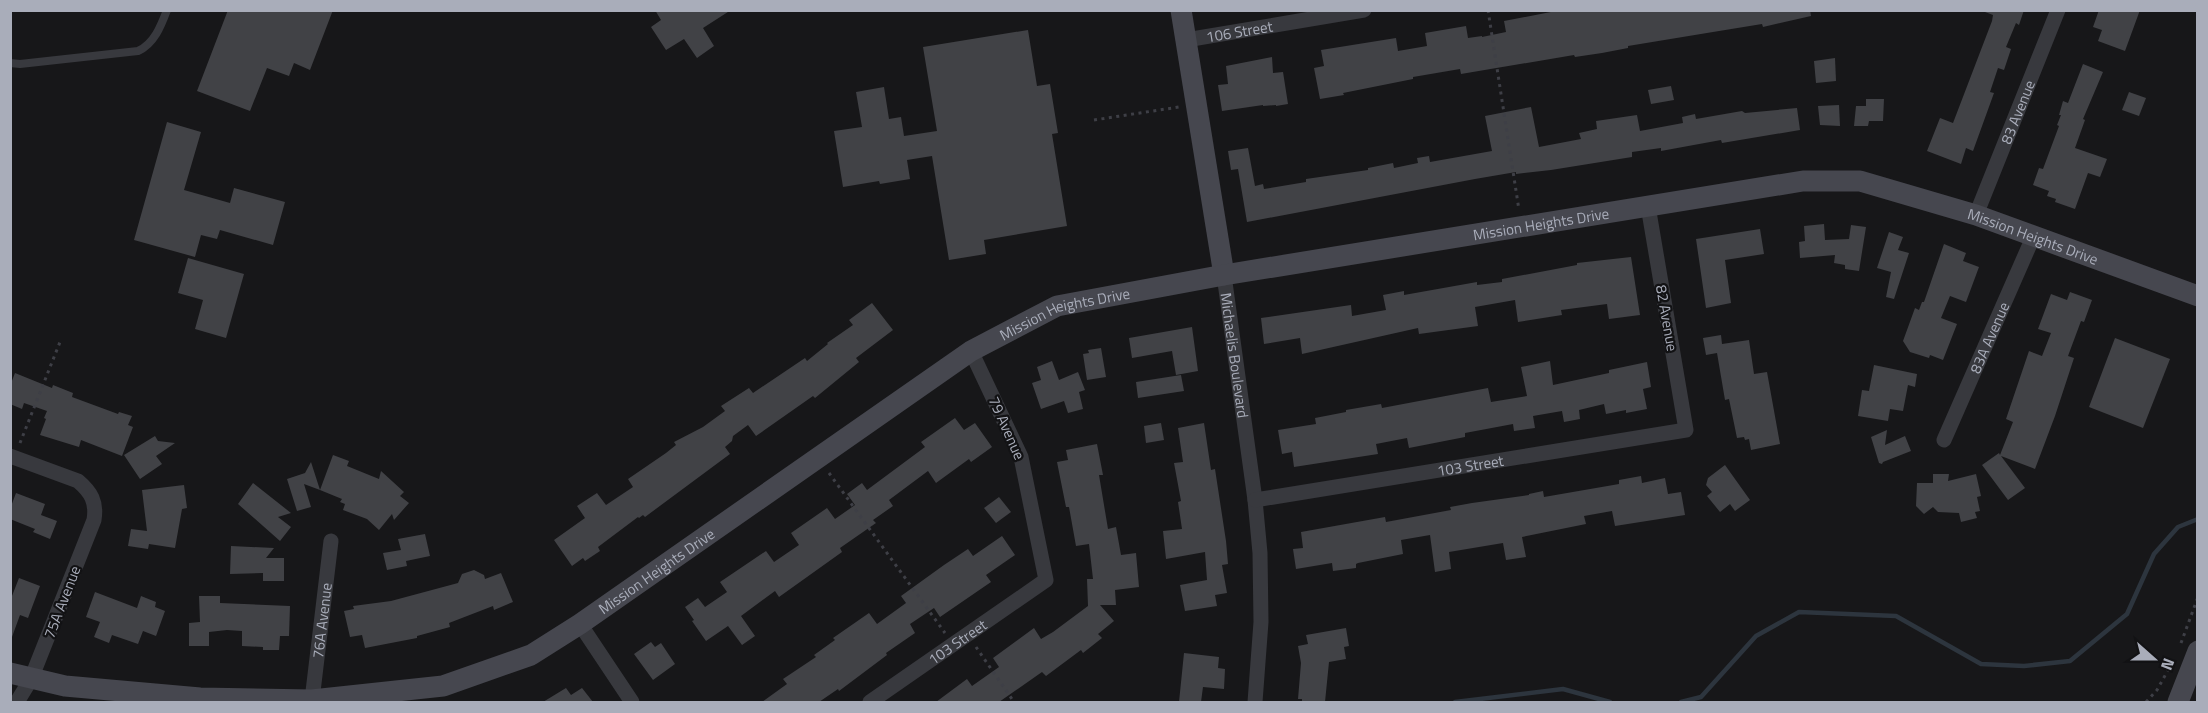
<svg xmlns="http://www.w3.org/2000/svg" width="2208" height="713" font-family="'Titillium Web',sans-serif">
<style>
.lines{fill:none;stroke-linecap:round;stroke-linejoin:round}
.stream{stroke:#2d353e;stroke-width:4.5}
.building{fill:#414246}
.path{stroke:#3e3f46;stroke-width:3;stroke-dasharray:3 4.5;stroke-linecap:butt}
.lane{stroke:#38393e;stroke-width:8}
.street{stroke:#38393e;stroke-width:15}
.secondary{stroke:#46474f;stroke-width:21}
.labels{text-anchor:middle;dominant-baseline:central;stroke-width:4.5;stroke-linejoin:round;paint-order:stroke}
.street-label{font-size:15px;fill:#a9adba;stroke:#121214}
</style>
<rect width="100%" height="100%" fill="#171719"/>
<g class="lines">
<g class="stream">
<path d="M1455,702L1563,689L1610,702"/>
<path d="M1681,702L1701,697L1756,636L1799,612L1896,616L1981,664L2024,666L2070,661L2127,614L2154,554L2178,527L2198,519"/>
</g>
</g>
<g class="building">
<path d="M228,10H333L310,70L294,63L289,76L267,68L250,111L197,91Z"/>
<path d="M655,10H731L703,28L714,46L697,58L684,39L666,50L651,27L661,20Z"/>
<path d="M1561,10H1810L1811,16L1763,27L1762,24L1713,32L1628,46V48L1602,53L1575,57L1574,55L1461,74L1460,69L1413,77V79L1343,93L1344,95L1320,99L1314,68L1324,66L1321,50L1396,38L1398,51L1427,46L1425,33L1466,26L1468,38L1482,36V37L1506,32L1504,21Z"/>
<path d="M1985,10H2024L2019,25L2016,23L2006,47L2011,49L2004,70L1998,68L1990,92L1994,93L1973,151L1966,148L1961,164L1927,151L1940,118L1953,123L1992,21L1993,15L1985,12Z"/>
<path d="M2099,10H2140L2125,51L2098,41L2102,30L2093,27Z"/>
<path d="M1028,30L1037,86L1050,84L1058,133L1052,134L1067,226L984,240L986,254L949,260L932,156L907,160L910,179L880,184L879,181L843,187L834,131L862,127L856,92L884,87L889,119L901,117L904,136L937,131L923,47Z"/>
<path d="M1272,57L1273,73L1283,72L1288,104L1276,106V105L1263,106V105L1222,111L1218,85L1228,84L1226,66Z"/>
<path d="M1835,58L1836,81L1816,83L1814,61Z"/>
<path d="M2083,64L2103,72L2083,119L2085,120L2075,148L2107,159L2100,177L2088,173L2075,209L2055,202L2056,199L2047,196L2049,191L2033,185L2039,168L2043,169L2059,126L2057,125L2061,115H2059L2063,101L2068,103Z"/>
<path d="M1671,86L1674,100L1651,104L1648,90Z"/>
<path d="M2129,92L2146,98L2139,116L2122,110Z"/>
<path d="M1866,99H1884L1883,121H1869L1868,126H1854L1856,106H1866Z"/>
<path d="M1839,105L1840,126L1820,125L1818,106Z"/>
<path d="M1531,107L1539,147L1581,139L1579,133L1597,129L1596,121L1637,115L1640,131L1683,123L1682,117L1695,114L1696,119L1742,111L1745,113L1797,108L1800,130L1722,143L1721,140L1661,151V148L1632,152V157L1551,170L1516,174V172L1475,179L1247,222L1238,169L1231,170L1228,151L1248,148L1255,186L1263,184L1264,189L1306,182V179L1368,170V168L1393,163L1394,168L1418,163L1417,158L1429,156L1430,162L1492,151L1485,116Z"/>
<path d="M167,122L201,132L184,190L230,203L234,188L285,202L273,245L220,230L217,239L201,235L195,257L134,240Z"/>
<path d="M1824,224L1825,240L1849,239L1851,225L1866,227L1859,271L1845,269V265L1834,263L1835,255L1800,258L1799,242L1805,241L1804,226Z"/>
<path d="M1760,229L1764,254L1725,260L1731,303L1706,308L1696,239Z"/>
<path d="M1889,232L1903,237L1898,250L1909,253L1894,299L1886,297L1891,272L1877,268Z"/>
<path d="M1944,244L1966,253L1963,261L1979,267L1966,302L1950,296L1941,318L1957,324L1943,360L1930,355L1929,358L1910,352L1903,341L1915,308L1919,310L1922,302H1924Z"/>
<path d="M1631,257L1640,315L1609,319L1607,304L1561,310L1562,315L1518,322L1515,300L1475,307L1478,326L1419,334L1418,328L1302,354L1300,338L1264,344L1261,318L1351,305L1352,316L1386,310L1383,295L1404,291V295L1477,282V285L1502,282V279L1577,265V263Z"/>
<path d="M188,258L244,274L226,338L195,329L203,300L178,293Z"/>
<path d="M2070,292L2092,300L2084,322L2081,321L2068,356L2074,358L2055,416L2035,469L2001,456L2025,488L2008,500L1982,465L1999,453L2000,455L2013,422L2006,419L2029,351L2042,356L2051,333L2038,329L2051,294L2067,300Z"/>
<path d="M872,303L893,330L856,358L859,362L815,398L813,396L756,436L748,425L733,436L732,441L725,447L730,454L645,517L643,515L639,518L638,517L598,547L600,551L585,561L583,558L572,566L554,540L585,518L577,506L597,493L606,505L633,487L628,479L666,453L676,445L674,442L703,427L725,411L721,406L749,388L753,393L805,358L807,361L828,344L827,343L853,325L849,320Z"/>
<path d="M1192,327L1198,371L1176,375L1172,351L1132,358L1129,338Z"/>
<path d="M1721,335L1722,344L1749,340L1754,374L1767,372L1780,444L1751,450L1749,439L1745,440L1744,437L1737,438L1729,399L1725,400L1717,353L1706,355L1703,338Z"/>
<path d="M2115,338L2170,359L2143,428L2089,407Z"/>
<path d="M1101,348L1106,377L1087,380L1083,354L1089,353L1088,350Z"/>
<path d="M1052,361L1059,380L1078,372L1085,390L1079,392L1083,409L1068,413L1064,401L1041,409L1032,383L1041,380L1037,367Z"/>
<path d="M1550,361L1553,385L1609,373V370L1647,362L1651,387L1643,389L1647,409L1626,413V410L1606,414L1604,404L1579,410L1580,419L1564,422L1562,411L1533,416L1535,428L1514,431L1513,424L1465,433V437L1409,448L1407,438L1376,444L1378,454L1294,467L1292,452L1282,454L1278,430L1316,424L1315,418L1346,412V410L1381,404L1382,408L1488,388L1491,402L1527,396L1521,367Z"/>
<path d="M1874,365L1917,374L1915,387L1908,385L1903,411L1890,409L1888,421L1858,416L1862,390L1869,391Z"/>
<path d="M15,373L52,388L53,385L73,393L72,397L118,414L119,412L132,416L128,425L133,427L122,456L81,440L79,447L40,435L46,419L44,418L47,411L24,403L22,409L10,404V386Z"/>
<path d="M1181,375L1184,391L1138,398L1136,382Z"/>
<path d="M955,418L964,430L975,423L992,447L971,462L969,459L936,483L928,471L889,500L893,506L873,520L876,523L840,548L842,552L779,597L775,591L741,616L755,636L742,645L728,626L706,641L692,621L694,620L685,607L698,598L705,607L727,592L720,582L766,551L774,562L799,545L791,533L827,508L835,519L855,505L847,494L862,483L867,490L925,447L921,442Z"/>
<path d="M1161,423L1164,440L1146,443L1144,426Z"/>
<path d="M1204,423L1211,470L1215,469L1226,541L1228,564L1222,565L1227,593L1215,595L1217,606L1185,611L1180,585L1207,580L1205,552L1166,559L1163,531L1182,529L1178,502L1181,501L1174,463L1183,462L1178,428Z"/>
<path d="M1887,430L1885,445L1905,436L1911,451L1883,462L1882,464L1879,463L1871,437Z"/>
<path d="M155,436L158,441L175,443L156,456L162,464L140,479L124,455Z"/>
<path d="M1097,444L1103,475H1099L1108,529L1116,527L1121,555L1136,553L1139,587L1115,590L1116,605H1100L1114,621L1098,634L1102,638L1083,653L1081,650L1046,676L1042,672L999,702H936L967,679L972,686L999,667L993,658L1034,628L1041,639L1053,632L1088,606L1087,579H1093L1089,544L1076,546L1069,507H1066L1057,462L1068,460L1066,450Z"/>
<path d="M333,455L349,461L347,466L379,479L381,471L404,492L400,496L409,503L394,520L392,514L379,530L367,519L343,510L345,504L340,502L342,499L320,490Z"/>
<path d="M311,462L320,490L304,484L311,507L297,511L287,479L305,473Z"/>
<path d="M1725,465L1750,500L1735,511L1730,504L1720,512L1707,496L1712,492L1706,485L1708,478Z"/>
<path d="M1933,474H1949L1948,481L1976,474L1981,496L1977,497L1980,511L1975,512L1977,518L1961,522L1959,513L1938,512L1933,507L1924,514L1916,506L1917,483H1933Z"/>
<path d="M1641,476L1642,483L1665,478L1668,494L1681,492L1685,515L1615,526L1612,511L1584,516L1586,524L1522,537L1526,557L1506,560L1503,543L1449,552L1451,569L1435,572L1430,535L1401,540L1403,554L1358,563L1356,564V568L1333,571L1332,563L1296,569L1293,549L1303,548L1301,532L1385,517L1386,522L1451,510L1450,507L1472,503L1529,495V494L1543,491L1544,497L1619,484V480Z"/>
<path d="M253,483L291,513L278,517L291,527L280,541L238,504Z"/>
<path d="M184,485L187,508L182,509L175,548L149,544L148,549L128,546L131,529L147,531L142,490Z"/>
<path d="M16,493L45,504L41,515L57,521L50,539L33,532L35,529L10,519V509Z"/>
<path d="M999,497L1011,512L996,523L984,508Z"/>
<path d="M425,534L430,556L406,561L407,566L387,570L383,553L401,550L398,539Z"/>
<path d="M1002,536L1015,555L986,575L991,582L940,617L934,608L910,624L915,633L886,653L887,655L839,691L838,689L819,702H762L787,684L783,679L816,657L814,655L835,640L833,638L869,613L877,624L906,603L901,596L944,565L968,549L973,556Z"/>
<path d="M231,546L274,548L266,558H284V581H263V573L230,574Z"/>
<path d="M474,570L484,575L485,579L501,573L513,602L494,610L493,606L449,623L450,627L417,636V638L365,648L362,635L350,637L344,611L354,609L353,606L391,601L458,583L462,574Z"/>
<path d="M19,578L40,586L28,618L20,615L12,637H10V601Z"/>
<path d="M95,592L137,608L141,596L156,602L155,607L165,611L156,636L143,631L138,644L112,635L109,643L94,637L100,622L86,617Z"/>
<path d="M199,596H220V603L290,606L289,636H280L279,650H263V647L242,646V631L227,630L209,632V646H189V623L200,622Z"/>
<path d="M1346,628L1349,646L1344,647L1346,659L1329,662L1325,702H1302V699H1298L1301,663L1298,646L1308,644L1306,635Z"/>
<path d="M651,642L655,647L661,643L675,664L653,680L634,654Z"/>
<path d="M1184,653L1219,657L1218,668L1225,669L1224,689L1203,687L1201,702H1179Z"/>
<path d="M566,688L571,695L582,688L593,702H543Z"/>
</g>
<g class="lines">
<g class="path">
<path d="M1488,10L1519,210"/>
<path d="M1094,120L1179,107"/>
<path d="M20,443L60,342"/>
<path d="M829,473L945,633"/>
<path d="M2181,643L2198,597"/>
<path d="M976,647L1014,702"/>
<path d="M2146,702L2157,690L2172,663"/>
</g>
<path class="lane" d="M10,63L20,64L138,51C154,44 161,26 167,10"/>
<g class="street">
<path id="s1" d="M1186,40L1364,10"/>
<path id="s2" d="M1976,215L2058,10"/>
<path id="s3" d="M1224,275L1255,500L1260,553L1261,622L1255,702"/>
<path id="s4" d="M1944,440L2034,235"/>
<path d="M10,456L78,481C91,492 97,502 94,520L31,679L17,702"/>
<path id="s5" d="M1255,500L1686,430L1648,206"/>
<path d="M580,624L632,702"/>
<path id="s6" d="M312,700L331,541"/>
<path id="s7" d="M870,702L1046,580L1021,457L971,351"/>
</g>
<g class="secondary">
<path d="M1181,10L1224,275"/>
<path id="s8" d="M10,673L65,686L200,698L312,700L443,686L531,655L580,624L971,351L1057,306L1224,275L1803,181H1860L1976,215L2198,296"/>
<path d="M2178,702L2198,651"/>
</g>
</g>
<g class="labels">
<g class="street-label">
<text stroke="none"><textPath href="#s1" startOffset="54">106 Street</textPath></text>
<text stroke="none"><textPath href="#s2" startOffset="111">83 Avenue</textPath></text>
<text stroke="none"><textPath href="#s8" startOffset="1652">Mission Heights Drive</textPath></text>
<text stroke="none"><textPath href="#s8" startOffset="2156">Mission Heights Drive</textPath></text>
<text stroke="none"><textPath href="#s8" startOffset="1166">Mission Heights Drive</textPath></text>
<text transform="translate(1667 318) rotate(80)">82 Avenue</text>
<text stroke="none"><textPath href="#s4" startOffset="112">83A Avenue</textPath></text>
<text stroke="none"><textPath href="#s3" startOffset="81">Michaelis Boulevard</textPath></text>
<text transform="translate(1007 428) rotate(66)">79 Avenue</text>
<text stroke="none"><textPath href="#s5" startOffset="218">103 Street</textPath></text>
<text stroke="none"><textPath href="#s8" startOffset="680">Mission Heights Drive</textPath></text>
<text transform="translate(62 602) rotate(-69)">75A Avenue</text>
<text stroke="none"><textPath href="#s6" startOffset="80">76A Avenue</textPath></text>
<text stroke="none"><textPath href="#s7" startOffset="106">103 Street</textPath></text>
</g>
</g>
<rect width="2208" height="713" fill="none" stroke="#a9adba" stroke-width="24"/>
<g transform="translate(2154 659) rotate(111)" stroke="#121214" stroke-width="4.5" paint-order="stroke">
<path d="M0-4.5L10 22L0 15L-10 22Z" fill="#a9adba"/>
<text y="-9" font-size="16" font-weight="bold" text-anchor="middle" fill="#a9adba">N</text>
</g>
</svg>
